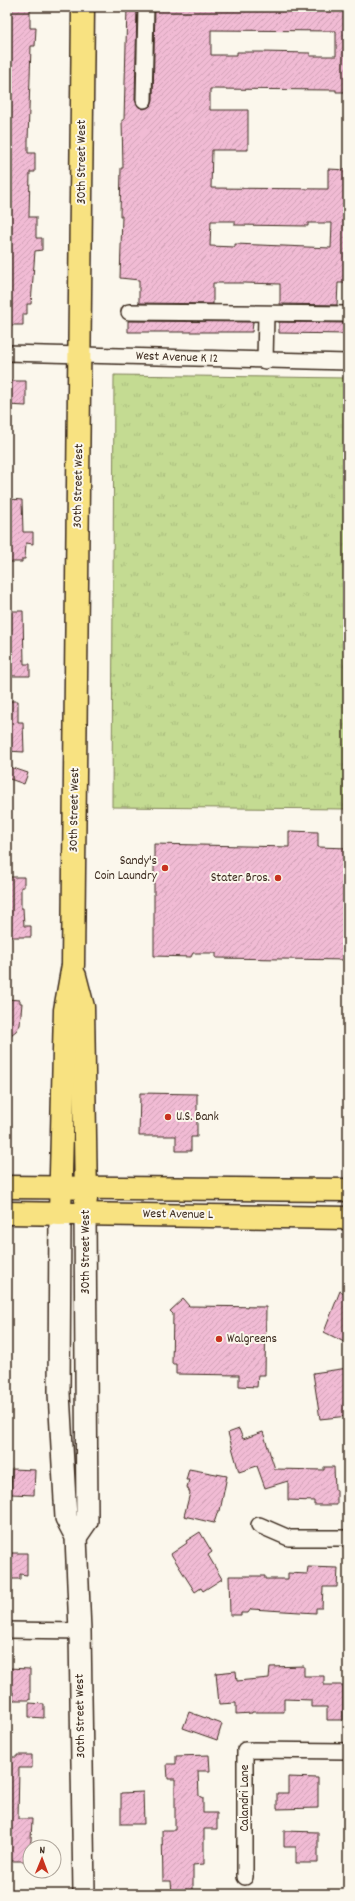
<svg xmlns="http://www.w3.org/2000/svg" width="355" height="1901" font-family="Dekko,sans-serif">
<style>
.grass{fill:url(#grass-tufts);stroke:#808258}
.building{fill:url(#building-hatch);stroke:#3b2a1e;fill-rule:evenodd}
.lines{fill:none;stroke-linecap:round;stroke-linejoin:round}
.street-casing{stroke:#3b2a1e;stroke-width:18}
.secondary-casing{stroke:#3b2a1e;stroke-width:24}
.primary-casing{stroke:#3b2a1e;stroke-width:25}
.street{stroke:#fbf7ec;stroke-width:15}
.secondary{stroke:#fbf7ec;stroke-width:21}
.primary{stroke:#f8e281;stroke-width:22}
.poi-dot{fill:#c8321e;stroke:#fbf7ec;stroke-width:1.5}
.labels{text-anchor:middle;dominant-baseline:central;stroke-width:4;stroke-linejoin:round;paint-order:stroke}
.street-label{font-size:13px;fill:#3b2a1e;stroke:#fbf7ec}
.poi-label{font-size:13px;fill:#3b2a1e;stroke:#fbf7ec;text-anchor:end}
</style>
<defs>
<pattern id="grass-tufts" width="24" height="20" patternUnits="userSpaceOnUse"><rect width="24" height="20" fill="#c4db92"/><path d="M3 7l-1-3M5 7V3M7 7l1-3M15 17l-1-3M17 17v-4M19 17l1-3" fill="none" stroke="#a9bc7d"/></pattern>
<pattern id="building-hatch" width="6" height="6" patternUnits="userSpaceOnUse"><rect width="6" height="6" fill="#f1bbd4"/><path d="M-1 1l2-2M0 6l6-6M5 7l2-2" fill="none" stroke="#d0a1b6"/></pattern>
</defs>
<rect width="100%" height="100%" fill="#fbf7ec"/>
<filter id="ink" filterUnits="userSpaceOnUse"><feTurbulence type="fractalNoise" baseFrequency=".025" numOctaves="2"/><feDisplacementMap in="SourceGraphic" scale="8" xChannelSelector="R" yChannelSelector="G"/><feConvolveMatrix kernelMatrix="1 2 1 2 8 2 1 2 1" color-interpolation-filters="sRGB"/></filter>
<g filter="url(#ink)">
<path class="grass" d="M114,375L348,378V809L112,807Z"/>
<g class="building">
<path d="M7,7H30V28H36L35,46H31L28,141V153H35V172H30L29,217H36V238H42V250L35,251L31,304H27V314H23V325H7Z"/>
<path d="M127,7H137L135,100L139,107L144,109L151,105L153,100L155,7H348V92H336V90L210,89V110H248V150H212L211,188L328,189V169L348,170V282H346V283H338L337,305L280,304V284L244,283H213V304L139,303V280L120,278L122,216H120L121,168H123L122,120H124ZM211,30L336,31V56H310V53L261,52H237V55H211ZM211,221H235V225L308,226V223H332L331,248L235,244V247L210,246Z"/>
<path d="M128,321L253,322L252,332H128Z"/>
<path d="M279,322L348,323V334L279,333Z"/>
<path d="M7,381H26V406L7,405Z"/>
<path d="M10,499L22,500L23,532H33V544L26,543L25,559H22V562H7V509H10Z"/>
<path d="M7,611H23L24,664H30V676H10V665H7Z"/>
<path d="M7,701H18V722H23L24,752L7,751Z"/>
<path d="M7,766L28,773L24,784L7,778Z"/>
<path d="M289,831L318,832V847L348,848V960L216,958V953H193L191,957L154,956V844L289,847Z"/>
<path d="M7,877H24V887H21V908H23L24,926H31V937H7Z"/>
<path d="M7,999L20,1000V1003H22L20,1025L16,1031L7,1038Z"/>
<path d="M140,1093L197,1094V1137H191V1151H176V1136H139Z"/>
<path d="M340,1291L348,1295V1344L324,1332Z"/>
<path d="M183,1299L189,1306L266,1307L265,1375H258L257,1387L239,1386V1375L176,1374V1364H172L173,1314L170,1311Z"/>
<path d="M348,1368V1416L320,1419L313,1373Z"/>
<path d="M239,1429L243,1439L263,1432L275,1469L324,1470V1467H334L335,1490H337V1505H314V1501L288,1500V1481L265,1488L257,1466L239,1472L228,1433Z"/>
<path d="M12,1469L35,1470L34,1495L11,1494Z"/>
<path d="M189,1469L227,1476L220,1511H218L214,1523L184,1516L190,1493L187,1487L189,1480H186Z"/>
<path d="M200,1532L212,1552L208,1555L222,1579L203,1591L201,1588L195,1592L171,1554L187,1543L186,1541Z"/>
<path d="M7,1553H27V1575L20,1574V1579H7Z"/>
<path d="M308,1567L338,1568L337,1587H323L322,1608H316V1613L251,1609L248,1613H241V1615H230L229,1576H265V1579H288V1573L307,1574Z"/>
<path d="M304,1666V1676H324V1685H343V1720H327V1707H311V1700L284,1699V1712H252V1713L236,1714V1703L219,1704L216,1673L236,1671L237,1681L269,1678L270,1667Z"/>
<path d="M7,1668L30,1669V1700H13V1692H7Z"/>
<path d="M29,1703L44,1704V1718L29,1717Z"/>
<path d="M189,1712L222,1724L217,1740L183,1728Z"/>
<path d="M17,1755H32V1768H19L18,1819H32L30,1861H7V1757H17Z"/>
<path d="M209,1755L210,1771H198L199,1796L203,1798V1813H217V1829H204V1864L193,1865V1894H172L171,1881H163L162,1830H175V1779H168L167,1764H176V1756Z"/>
<path d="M288,1777L318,1778V1808L277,1809V1793H288Z"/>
<path d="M143,1792L144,1824H121V1793Z"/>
<path d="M284,1831L318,1832V1863H296V1847H284Z"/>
</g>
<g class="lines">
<g class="street-casing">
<g id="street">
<path d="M144,100L146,7"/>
<path d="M129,312L348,314"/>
<path d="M7,353L348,362"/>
<path d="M265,361L266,314"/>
<path d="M259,1525L289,1538H348"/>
<path d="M7,1630L80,1631"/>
<path d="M245,1877V1750L348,1751"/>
</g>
</g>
<g class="secondary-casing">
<g id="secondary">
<path d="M60,1214L59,1393L66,1518L76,1537L80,1631L84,1894"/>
<path d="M76,1537L87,1521L85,1214"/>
</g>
</g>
<g class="primary-casing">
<g id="primary">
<path d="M75,976L83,1007L86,1200"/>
<path d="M7,1187L348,1190"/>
<path d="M7,1213L348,1218"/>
<path d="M60,1214L65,1010L73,965L83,7"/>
</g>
</g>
<use href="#street" class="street"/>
<use href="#secondary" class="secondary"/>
<use href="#primary" class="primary"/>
</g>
</g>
<g class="poi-dot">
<circle cx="165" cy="868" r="4"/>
<circle cx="278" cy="878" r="4"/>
<circle cx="168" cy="1117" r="4"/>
<circle cx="219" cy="1339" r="4"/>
</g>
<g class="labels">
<g class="street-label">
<text transform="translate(82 162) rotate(-90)">30th Street West</text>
<text transform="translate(177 358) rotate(2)">West Avenue K 12</text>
<text transform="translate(79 486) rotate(-89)">30th Street West</text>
<text transform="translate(75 810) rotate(-89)">30th Street West</text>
<text transform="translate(178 1215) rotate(1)">West Avenue L</text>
<text transform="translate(86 1252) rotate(-90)">30th Street West</text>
<text transform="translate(81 1716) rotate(-91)">30th Street West</text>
<text transform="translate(245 1798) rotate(-90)">Calandri Lane</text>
</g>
<g class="poi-label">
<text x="157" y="861">Sandy's<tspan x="157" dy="15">Coin Laundry</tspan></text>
<text x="270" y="878">Stater Bros.</text>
<text x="176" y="1117" text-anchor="start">U.S. Bank</text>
<text x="227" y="1339" text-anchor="start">Walgreens</text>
</g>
</g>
<rect width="355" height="1901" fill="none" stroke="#fbf7ec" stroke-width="24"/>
<rect x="12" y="12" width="331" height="1877" fill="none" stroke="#3b2a1e" stroke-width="1.5" filter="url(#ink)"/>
<g transform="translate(42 1859) rotate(1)"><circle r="19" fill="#fbf7ec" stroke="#aea59a"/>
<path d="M0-3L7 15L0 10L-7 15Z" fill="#c8321e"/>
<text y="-6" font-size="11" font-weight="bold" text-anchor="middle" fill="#3b2a1e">N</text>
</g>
</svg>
